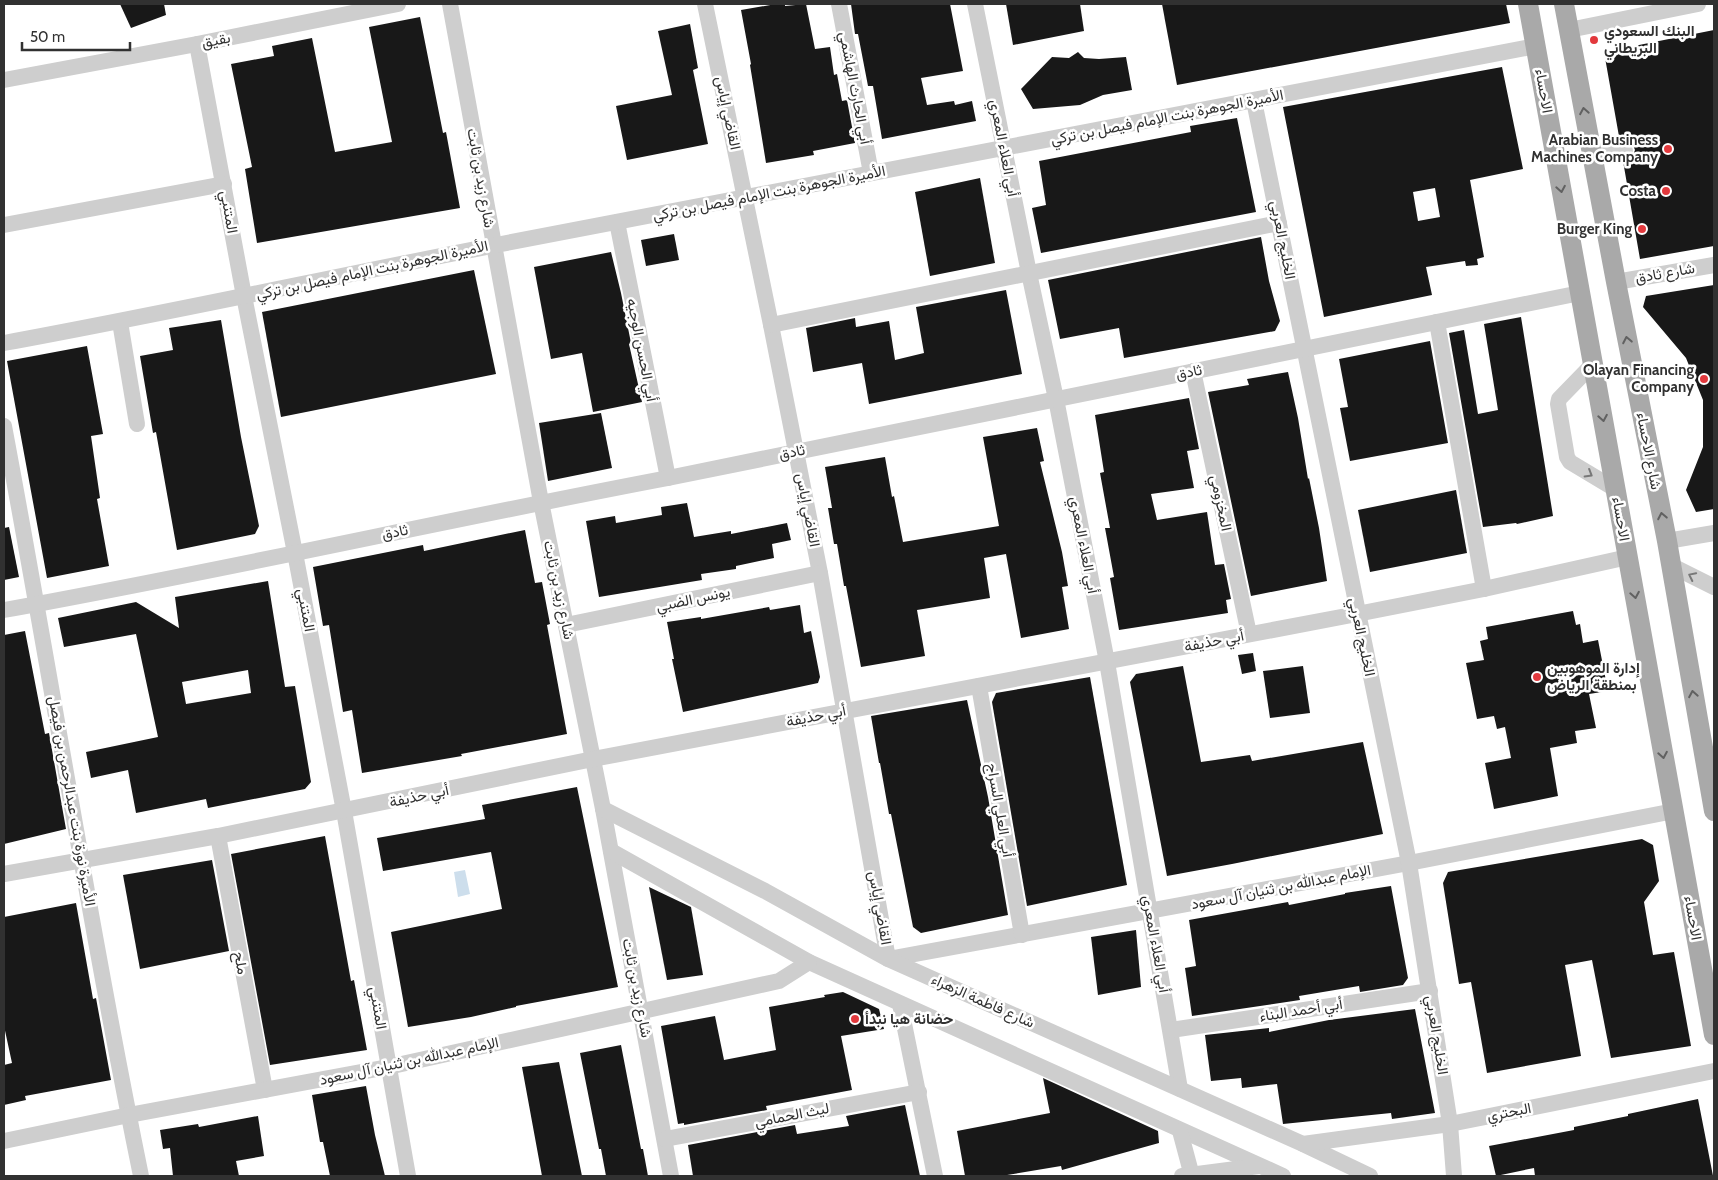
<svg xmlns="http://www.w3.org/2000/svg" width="1718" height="1180" font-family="Cabin,Vazirmatn,sans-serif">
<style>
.water{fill:#cddeec}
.building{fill:#181818;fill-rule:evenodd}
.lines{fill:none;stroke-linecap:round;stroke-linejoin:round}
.minor{stroke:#cecece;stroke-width:16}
.major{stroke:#a9a9a9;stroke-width:20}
.oneway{stroke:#616161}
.oneway2{stroke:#787878}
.poi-dot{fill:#e2393d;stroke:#fff;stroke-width:2}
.labels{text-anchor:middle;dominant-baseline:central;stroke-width:5;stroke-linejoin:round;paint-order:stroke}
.poi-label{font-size:15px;font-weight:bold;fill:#313131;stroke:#fff;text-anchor:end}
.street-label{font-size:15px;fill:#313131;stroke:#fff}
</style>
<rect width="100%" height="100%" fill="#fff"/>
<path class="water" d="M465,870L470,894L458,897L454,872Z"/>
<g class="building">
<path d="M120,4H164L166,15L131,28Z"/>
<path d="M776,4H785V6L806,4L815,49L830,47L834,75L837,74L842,101L847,100L855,143L813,151L814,155L766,163L750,65L751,64L741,10Z"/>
<path d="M851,4H950L963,71L921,78L927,105L954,101L955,105L972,101L976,121L882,139L873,86H868L858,34H855Z"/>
<path d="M1006,4H1080L1084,31L1013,45Z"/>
<path d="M1162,4H1506L1510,23L1177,85Z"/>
<path d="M420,17L443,133L446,132L460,208L257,243L245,169L252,167L231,64L274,56L272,46L312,38L335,152L392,142L369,27Z"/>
<path d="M690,24L698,68L693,70L708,144L627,160L616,106L672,95L658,31Z"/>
<path d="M1714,30V246L1640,259L1623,161L1632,158L1635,150L1633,145L1629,142H1620L1604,52Z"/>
<path d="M1078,52L1084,58L1099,59L1126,57L1132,90L1103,95L1080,105L1033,109L1021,89L1052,57L1069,58Z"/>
<path d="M1502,67L1523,169L1470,180L1484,257L1477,259L1478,265L1466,266L1465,261L1426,267L1432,295L1324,317L1283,107ZM1435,188L1440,217L1418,221L1413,192Z"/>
<path d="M1237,118L1256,212L1041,253L1032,208L1046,205L1039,161L1191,132L1190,126Z"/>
<path d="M980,178L995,263L930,276L915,192Z"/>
<path d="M674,234L679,260L646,266L641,240Z"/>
<path d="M1261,237L1269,281L1280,321L1275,331L1124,358L1119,328L1060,339L1048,280Z"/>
<path d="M611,252L621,293L631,343L629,344L642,402L593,412L582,353L551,359L534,267Z"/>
<path d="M474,270L496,374L281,417L262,312Z"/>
<path d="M1714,285V509L1696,512L1686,490L1703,447V400L1686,358L1643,307L1646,296Z"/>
<path d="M1006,290L1022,374L869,404L862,363L813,372L806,328L855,318L856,327L889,321L895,360L924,353L916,307Z"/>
<path d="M1521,317L1553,516L1517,524L1516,523L1483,527L1449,333L1464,330L1478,414L1498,410L1484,324Z"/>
<path d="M221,320L241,437L259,526L255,534L177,550L156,432L153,433L140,356L173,350L169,328Z"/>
<path d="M1430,341L1448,443L1350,461L1340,408L1348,407L1339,359Z"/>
<path d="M87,346L103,434L91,436L100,498L97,499L109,566L47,578L7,361Z"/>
<path d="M1288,372L1298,418L1308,479L1309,478L1319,528L1327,581L1251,596L1208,392L1249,385L1247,379Z"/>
<path d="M1189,398L1199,449L1187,451L1194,488L1151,494L1157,520L1207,512L1215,565L1224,564L1231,599L1226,600L1228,613L1119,630L1110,578L1114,577L1105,528H1110L1100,473L1104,472L1095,415Z"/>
<path d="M601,413L612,468L548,481L539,423Z"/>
<path d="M1037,428L1044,461L1040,462L1062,552L1068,586L1062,587L1069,629L1021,638L1006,554L984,558L990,598L917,610L925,656L861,667L846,586H844L837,544H834L828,508H832L825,467L885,457L892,497L894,496L903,542L999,526L983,437Z"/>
<path d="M1456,490L1467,553L1370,572L1358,510Z"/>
<path d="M687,503L694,537L731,531V534L787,523L791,540L772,544L774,558L736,566V569L701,574L702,580L599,597L586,521L615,516L616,523L662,515L661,507Z"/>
<path d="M9,527L19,577L4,580V528Z"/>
<path d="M525,530L535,583L542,582L550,624L547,625L567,734L461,754L462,756L362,773L352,710L343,712L329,625L323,626L313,567L423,545L424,551Z"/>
<path d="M268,581L285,687L295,686L311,782L305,789L208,808L206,799L136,813L128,770L91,778L86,752L158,737L136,634L64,647L58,618L136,602L179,628L175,597ZM248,670L251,693L186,704L182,682Z"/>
<path d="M800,605L804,633L811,631L820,677L818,683L683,712L672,659H674L667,622L701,617V619L769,607L770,610Z"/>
<path d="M1573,611L1576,625L1580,624L1583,643L1598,640L1608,691L1589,694L1596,728L1575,731L1577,743L1550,748L1558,796L1494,809L1485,763L1511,758L1505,727L1497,729L1494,716L1477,719L1466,663L1484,660L1480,641L1488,639L1486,627Z"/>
<path d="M25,631L45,734L49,733L66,829L4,844V635Z"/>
<path d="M1253,653L1256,671L1242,674L1238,655Z"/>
<path d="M1183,666L1201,762L1250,755L1252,761L1363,742L1383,834L1232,864L1167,876L1130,682L1136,674Z"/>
<path d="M1303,666L1310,713L1270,718L1263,671Z"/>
<path d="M1090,677L1127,885L1027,906L992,702L996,693Z"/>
<path d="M967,700L988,797L1008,915L921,933L913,927L891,814H889L880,763H879L871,716Z"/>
<path d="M577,787L618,987L516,1006V1007L471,1017L408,1027L391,932L502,909L491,852L383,871L377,838L485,819L482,805Z"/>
<path d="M325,836L351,981L354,980L367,1050L270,1065L231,854Z"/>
<path d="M1642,839L1653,845L1659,881L1644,902L1653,955L1674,952L1691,1046L1611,1058L1592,960L1565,965L1581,1056L1487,1073L1471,982L1459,984L1443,883L1448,872Z"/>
<path d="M212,860L229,951L140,969L123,875Z"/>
<path d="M1391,886L1408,978L1403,985L1360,992L1359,986L1299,996L1300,1000L1192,1016L1185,968L1196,966L1189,920L1288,902L1289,905L1345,894V893Z"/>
<path d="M649,887L691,907L703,975L667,980Z"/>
<path d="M76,903L93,999L96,998L111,1080L25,1096L26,1100L4,1105V1065L12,1063L4,1026V917Z"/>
<path d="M1136,930L1141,987L1098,995L1091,937Z"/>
<path d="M843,992L879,1009L884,1029L841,1036L852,1090L766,1106L767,1110L684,1125V1123L678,1124L661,1026L715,1016L724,1060L776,1050L769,1007L825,997L824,995Z"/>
<path d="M1415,1009L1435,1113L1392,1119L1391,1113L1283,1124L1277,1084L1242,1088L1241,1078L1211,1081L1205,1035L1269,1028V1032L1329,1020Z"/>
<path d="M621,1045L641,1149H643L648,1176H606L601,1149H599L580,1053Z"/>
<path d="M559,1062L573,1132L582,1176H542L522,1067Z"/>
<path d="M1043,1078L1158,1131L1159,1143L1062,1170L1061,1166L1001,1176H965L957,1131L1050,1113Z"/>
<path d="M366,1086L375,1135L385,1176H330L323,1142H320L312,1095Z"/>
<path d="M1698,1099L1713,1176H1535L1534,1168L1496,1176L1489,1146L1574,1130V1127L1628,1116V1114Z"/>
<path d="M905,1105L920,1176H693L688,1145L795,1125L797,1134L849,1126L846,1116Z"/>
<path d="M258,1116L264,1156L236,1161L239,1176H173L170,1148L163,1149L160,1130L198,1124L199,1127Z"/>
</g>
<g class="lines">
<g class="minor">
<path d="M450,4L541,502L603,809L671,1176"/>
<path d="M705,4L771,325L820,573L888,959L1409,863L1674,811"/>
<path d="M839,4L871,173"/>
<path d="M975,4L1029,273L1056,399L1107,662L1180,1089"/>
<path d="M1569,30L1698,4"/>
<path d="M197,44L244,296L295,553L344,811L408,1176"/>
<path d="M4,80L197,44L398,4"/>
<path d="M1254,101L1409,863L1450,1124L1454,1176"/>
<path d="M1592,157L1625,151"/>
<path d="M617,222L668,478"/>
<path d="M4,225L224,184"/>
<path d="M1616,282L1714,265"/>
<path d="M120,322L137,424"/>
<path d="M1437,322L1484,589"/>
<path d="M771,325L1279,223"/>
<path d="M4,343C168,313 332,277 496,245C842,177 1189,114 1536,46"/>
<path d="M1593,364L1559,399L1558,404L1567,457L1570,462L1615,489"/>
<path d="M1193,371L1249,634"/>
<path d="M4,426C51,676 90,927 141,1176"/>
<path d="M1667,541L1714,533"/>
<path d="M1670,565L1714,587"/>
<path d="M4,610C226,570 446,520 668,478L1580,293"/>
<path d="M566,625L820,573"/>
<path d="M979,686L1022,935"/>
<path d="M603,809L765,891L888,959L1303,1144L1370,1176"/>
<path d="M218,836L265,1090"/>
<path d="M611,851L809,962L1283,1176"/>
<path d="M4,874L218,836L593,759L1357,614L1484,589L1628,557"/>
<path d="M900,1004L935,1176"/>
<path d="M1171,1030L1430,991"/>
<path d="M1180,1131L1192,1176"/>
<path d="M665,1139L919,1092"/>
<path d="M4,1141L129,1115L388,1067L779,981L809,962"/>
<path d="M1303,1144L1450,1124L1714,1071"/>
<path d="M1182,1176L1259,1166"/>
</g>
<g class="major">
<path d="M1528,4L1714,1035"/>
<path d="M1564,4L1616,282L1667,541L1714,811"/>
</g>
</g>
<defs><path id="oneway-chevron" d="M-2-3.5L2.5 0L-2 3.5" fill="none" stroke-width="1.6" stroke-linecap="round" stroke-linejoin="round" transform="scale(1.25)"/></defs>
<g class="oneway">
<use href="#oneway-chevron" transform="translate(1584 111) rotate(-100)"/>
<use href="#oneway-chevron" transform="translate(1561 189) rotate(80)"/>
<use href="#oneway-chevron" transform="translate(1627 340) rotate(-101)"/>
<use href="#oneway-chevron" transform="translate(1603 418) rotate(80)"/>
<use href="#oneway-chevron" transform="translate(1662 516) rotate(-101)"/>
<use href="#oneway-chevron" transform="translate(1635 595) rotate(80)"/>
<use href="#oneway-chevron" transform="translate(1693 694) rotate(-100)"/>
<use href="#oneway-chevron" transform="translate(1663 755) rotate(80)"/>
</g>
<g class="oneway2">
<use href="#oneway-chevron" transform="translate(1589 474) rotate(31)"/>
<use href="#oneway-chevron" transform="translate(1692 576) rotate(-154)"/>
</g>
<g class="poi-dot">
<circle cx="1594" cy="40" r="5"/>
<circle cx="1668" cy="149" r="5"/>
<circle cx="1666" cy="191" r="5"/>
<circle cx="1642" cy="229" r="5"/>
<circle cx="1704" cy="379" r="5"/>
<circle cx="1537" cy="677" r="5"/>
<circle cx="855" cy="1019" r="5"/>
</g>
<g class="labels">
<g class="poi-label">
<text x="1604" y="31" text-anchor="start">البنك السعودي<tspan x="1604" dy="17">البريطاني</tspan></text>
<text x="1658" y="140">Arabian Business<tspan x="1658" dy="17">Machines Company</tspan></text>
<text x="1656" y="191">Costa</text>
<text x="1632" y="229">Burger King</text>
<text x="1694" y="370">Olayan Financing<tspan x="1694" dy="17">Company</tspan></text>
<text x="1547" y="668" text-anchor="start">إدارة الموهوبين<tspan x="1547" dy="17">بمنطقة الرياض</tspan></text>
<text x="865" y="1019" text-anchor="start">حضانة هيا نبدأ</text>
</g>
<g class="street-label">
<text transform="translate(216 40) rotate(-11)">بقيق</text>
<text transform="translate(855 88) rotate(79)">أبي الحارث الهاشمي</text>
<text transform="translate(1544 91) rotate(80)">الاحساء</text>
<text transform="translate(728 113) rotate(78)">القاضي إياس</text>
<text transform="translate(1167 117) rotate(-11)">الأميرة الجوهرة بنت الإمام فيصل بن تركي</text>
<text transform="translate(1004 148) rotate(79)">أبي العلاء المعري</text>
<text transform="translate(481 178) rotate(80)">شارع زيد بن ثابت</text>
<text transform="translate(769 193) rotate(-11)">الأميرة الجوهرة بنت الإمام فيصل بن تركي</text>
<text transform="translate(229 212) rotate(80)">المتنبي</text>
<text transform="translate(1283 240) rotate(79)">الخليج العربي</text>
<text transform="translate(372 270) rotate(-12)">الأميرة الجوهرة بنت الإمام فيصل بن تركي</text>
<text transform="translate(1665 273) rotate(-10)">شارع ثادق</text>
<text transform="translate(642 350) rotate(79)">أبي الحسن الوجيه</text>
<text transform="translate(1189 372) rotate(-12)">ثادق</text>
<text transform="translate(1649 451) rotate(79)">شارع الاحساء</text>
<text transform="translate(792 452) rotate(-12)">ثادق</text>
<text transform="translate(1221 503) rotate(78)">المخزومي</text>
<text transform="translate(808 510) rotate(79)">القاضي إياس</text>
<text transform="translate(1621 519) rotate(80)">الاحساء</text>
<text transform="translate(395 532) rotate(-12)">ثادق</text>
<text transform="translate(1084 545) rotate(79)">أبي العلاء المعري</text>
<text transform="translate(559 590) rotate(78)">شارع زيد بن ثابت</text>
<text transform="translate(693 599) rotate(-12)">يونس الضبي</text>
<text transform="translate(306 610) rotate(79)">المتنبي</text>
<text transform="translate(1362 637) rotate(78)">الخليج العربي</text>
<text transform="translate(1214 641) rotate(-11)">أبي حذيفة</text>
<text transform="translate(816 716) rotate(-11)">أبي حذيفة</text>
<text transform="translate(419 796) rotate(-12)">أبي حذيفة</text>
<text transform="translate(72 801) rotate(80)">الأميرة نورة بنت عبدالرحمن بن فيصل</text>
<text transform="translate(1000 810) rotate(80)">أبي العلي السراج</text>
<text transform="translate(1281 887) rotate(-11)">الإمام عبدالله بن ثنيان آل سعود</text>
<text transform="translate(880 908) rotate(80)">القاضي إياس</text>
<text transform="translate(1693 918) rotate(80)">الاحساء</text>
<text transform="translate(1156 944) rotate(80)">أبي العلاء المعري</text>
<text transform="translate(241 963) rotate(80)">ملح</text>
<text transform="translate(637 988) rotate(79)">شارع زيد بن ثابت</text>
<text transform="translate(983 1001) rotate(24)">شارع فاطمة الزهراء</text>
<text transform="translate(378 1008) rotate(80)">المتنبي</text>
<text transform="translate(1301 1010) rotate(-9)">أبي أحمد البناء</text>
<text transform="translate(1437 1035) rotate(81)">الخليج العربي</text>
<text transform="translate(409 1061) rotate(-12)">الإمام عبدالله بن ثنيان آل سعود</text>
<text transform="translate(1509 1112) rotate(-11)">البحتري</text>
<text transform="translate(792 1115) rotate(-11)">ليث الحمامي</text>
</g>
</g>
<rect width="1718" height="1180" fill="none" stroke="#313131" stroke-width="10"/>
<path d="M22 42v8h108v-8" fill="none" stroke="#313131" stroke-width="2.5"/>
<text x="30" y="42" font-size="15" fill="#313131" stroke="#ffffff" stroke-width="4" paint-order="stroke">50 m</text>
</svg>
